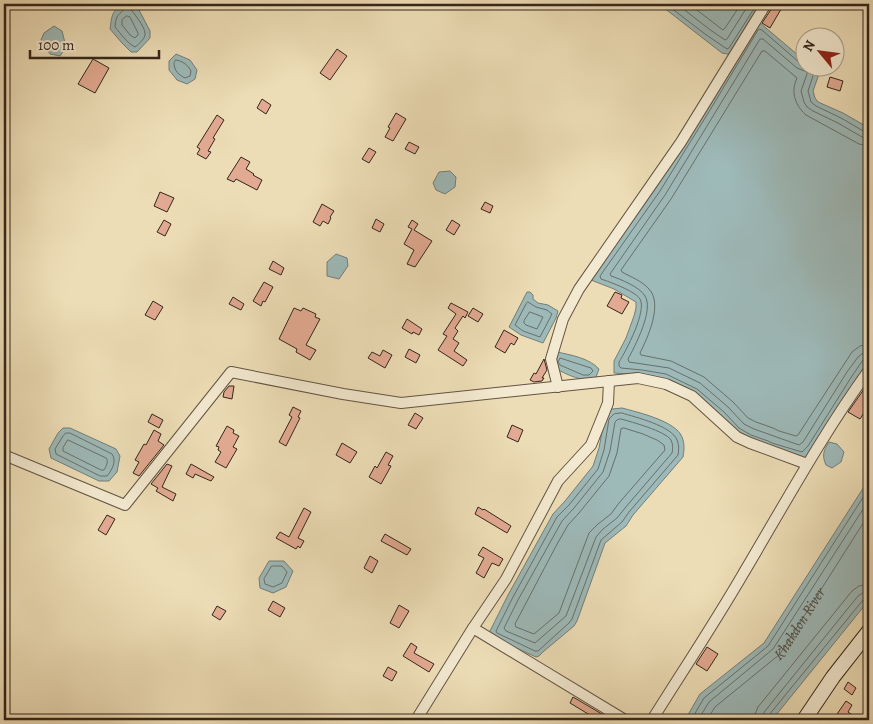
<svg xmlns="http://www.w3.org/2000/svg" width="873" height="724" font-family="Alegreya,serif">
<style>
.water{fill:#9db9b8;stroke:#737e79}
.lines{fill:none;stroke-linecap:round;stroke-linejoin:round}
.shore{stroke:#68706a;stroke-width:1}
.building{fill:#e2aa92;stroke:#34261b}
.street-casing{stroke:#625442;stroke-width:12}
.secondary-casing{stroke:#34261b;stroke-width:16}
.street{stroke:#f3e9d0;stroke-width:10}
.secondary{stroke:#f3e9d0;stroke-width:14}
.labels{text-anchor:middle;dominant-baseline:central;stroke-width:4;stroke-linejoin:round;paint-order:stroke}
.water-label{font-size:15px;font-style:italic;fill:#4e4b42;stroke:#f3e9d0}
</style>
<rect width="100%" height="100%" fill="#edddb6"/>
<filter id="stains"><feTurbulence type="fractalNoise" baseFrequency=".004" numOctaves="4"/><feColorMatrix values="0 0 0 0 .2 0 0 0 0 .09 0 0 0 0 .02 0 0 0 .5 -.17"/></filter>
<radialGradient id="worn" r=".72"><stop offset=".6" stop-color="#630" stop-opacity="0"/><stop offset="1" stop-color="#630" stop-opacity=".3"/></radialGradient>
<g class="water">
<path d="M127,4L133,5L139,10L150,31V38L137,52H131L122,43L110,29C112,14 112,9 127,4Z"/>
<path d="M659,4H763L730,54H727L722,53Z"/>
<path d="M760,23L805,61L806,68H818L819,74L813,91L815,98L818,102L843,113L869,128V360L856,379L807,457L804,459L736,432L720,416L642,375L614,373V361L626,338L634,316L636,308V302L614,289L591,280L655,189Z"/>
<path d="M54,26L62,31L66,47L60,56L50,54L41,40L44,33Z"/>
<path d="M176,54L190,60L197,70L195,79L187,84L177,80L169,70V61Z"/>
<path d="M450,171L456,177L455,187L445,194L436,190L433,183L439,172Z"/>
<path d="M336,254L347,258L348,266L339,279L327,276V262Z"/>
<path d="M527,292H530L533,295V299L538,303L548,305L558,311L556,318L543,343L521,335L509,327Z"/>
<path d="M557,352C571,355 589,358 599,369L596,377C582,383 569,375 556,369L554,357Z"/>
<path d="M622,408C637,412 676,421 682,437C685,444 684,451 683,457L633,515L626,526L605,543L577,621L574,626L544,651L539,656L536,657L501,641L489,633L508,595L553,514L565,501L593,466L599,448L605,416L612,409Z"/>
<path d="M63,428H70L116,449L120,456L117,472L109,481H99L51,458L49,449L58,433Z"/>
<path d="M829,442L837,444L844,452L841,462L832,468L826,465C822,456 823,451 829,442Z"/>
<path d="M869,479V600L772,720H685L700,694L764,643Z"/>
<path d="M269,561H284L293,571L286,587L273,593L260,588L259,578Z"/>
</g>
<g class="lines">
<g class="shore">
<path d="M666,4L705,34L727,49L729,48L757,4"/>
<path d="M677,4L709,29L725,40L727,39L749,4"/>
<path d="M689,4L723,30L725,28L741,4"/>
<path d="M126,7H129C133,12 145,27 145,33C146,38 139,44 135,47C127,43 121,34 115,27C116,13 119,16 126,7Z"/>
<path d="M127,16L130,17L138,33V35L135,38L130,35L122,25V20Z"/>
<path d="M176,60C183,61 188,65 191,71L190,76L185,78C179,75 174,71 174,63Z"/>
<path d="M806,65L800,63L763,31L760,29L758,30L710,110L660,191L600,276L601,279C610,282 635,291 640,299C647,311 626,351 619,362V366L621,368L642,370L666,374L697,389L724,412L739,428L751,435L768,441L772,443L802,452L808,446L852,376L863,360L869,358"/>
<path d="M813,68L814,73L808,91L811,102L816,106L841,118L865,132H869"/>
<path d="M869,139L862,137L838,123L813,111L807,107L804,102L801,91L807,74V72L797,68L763,39H760L665,195L610,274L611,276C620,279 640,287 645,296C654,310 635,346 628,359L629,362L669,368L700,383L728,407L744,424L754,429L799,445L803,442L847,372L858,357L863,353L869,352"/>
<path d="M869,146L859,144L806,115C799,109 793,99 794,89C794,85 796,81 797,78L765,51H762L671,199L621,270L622,272C631,277 642,281 649,289C663,304 648,337 640,353L641,355L671,361L704,377L733,402L748,418L756,422L773,428L779,431L796,436L798,435L852,352L860,346L869,344"/>
<path d="M528,302L536,307L547,310L552,314L540,337L523,331L515,325L526,304Z"/>
<path d="M530,312L543,317L537,329L526,325L524,323V321Z"/>
<path d="M558,362L560,358L591,368L593,371L589,375H583L560,365L558,362"/>
<path d="M622,413C635,417 672,426 677,440C679,444 679,450 678,455L629,512L622,522L601,540L572,619L569,623L538,651H535L497,633L496,631L513,597L557,517L569,505L598,469L604,450L609,419L614,414Z"/>
<path d="M621,419C632,422 665,431 671,440C673,444 673,449 672,453L625,508L617,518L603,529L596,537L566,616L535,643L506,631L504,628L518,600L562,521L574,508L603,472L610,451L615,422L617,420Z"/>
<path d="M624,428L643,434L657,440L664,445L665,450L619,503L611,514L598,524L589,533L559,613L534,634L516,627L515,624L556,546L568,525L579,513L609,476L617,453L621,429Z"/>
<path d="M66,433H70L112,454C117,461 112,470 107,476H100L56,454L55,449L63,436Z"/>
<path d="M68,440L106,458C109,461 106,467 104,470H101L63,451V448Z"/>
<path d="M272,566H282L287,572L282,583L273,587L265,584L264,579Z"/>
<path d="M691,720L704,698L768,646L869,488"/>
<path d="M698,720L709,702L773,649L869,500"/>
<path id="s1" d="M707,720L715,707L780,654L869,514"/>
<path d="M754,720L755,714L758,707L852,591L859,586L869,584"/>
<path d="M762,720V716L765,711L858,596L864,592H869"/>
<path d="M768,720L769,715L863,600L866,598H869"/>
</g>
</g>
<g class="building">
<path d="M773,4H784L770,28L762,23L772,8Z"/>
<path d="M337,49L347,56L330,80L320,73Z"/>
<path d="M93,59L109,68L95,93L78,84Z"/>
<path d="M830,77L843,81L840,91L827,87Z"/>
<path d="M262,99L271,105L266,114L257,108Z"/>
<path d="M396,113L406,119L393,141L385,137L390,128L388,127Z"/>
<path d="M217,115L224,120L213,138L215,139L208,151L211,152L206,159L197,154L200,149L197,147Z"/>
<path d="M409,142L419,147L415,154L405,149Z"/>
<path d="M369,148L376,152L369,163L362,159Z"/>
<path d="M241,157L250,162L246,169L254,174L253,175L262,180L257,190L236,179L234,182L227,179Z"/>
<path d="M160,192L174,198L167,212L154,206Z"/>
<path d="M485,202L493,206L490,213L481,209Z"/>
<path d="M322,204L334,211L330,217L331,218L328,224L323,221L320,226L313,222Z"/>
<path d="M376,219L384,224L380,232L372,228Z"/>
<path d="M164,220L171,224L165,236L157,232Z"/>
<path d="M412,220L418,224L414,230L432,241L415,267L407,264L414,250L404,244L412,229L408,227Z"/>
<path d="M452,220L460,225L454,235L446,230Z"/>
<path d="M273,261L284,268L281,275L269,269Z"/>
<path d="M264,282L273,287L265,302L263,301L261,306L253,301Z"/>
<path d="M615,292L622,295L621,298L629,302L622,314L607,306Z"/>
<path d="M233,297L244,304L241,310L229,304Z"/>
<path d="M153,301L163,307L155,320L145,315Z"/>
<path d="M451,303L468,312L465,318L463,316L455,328L458,331L453,339L459,343L454,351L467,360L463,366L438,350L447,336L443,334L456,314L448,308Z"/>
<path d="M294,308L301,311L303,308L316,314L315,317L320,319L306,345L316,350L310,360L296,352L297,349L279,339Z"/>
<path d="M473,308L483,314L478,322L468,316Z"/>
<path d="M407,319L422,329L419,335L413,332L412,334L402,328Z"/>
<path d="M504,330L518,338L514,345L511,343L505,353L495,347Z"/>
<path d="M409,349L420,355L416,363L405,357Z"/>
<path d="M383,350L392,355L385,368L368,358L372,352L380,356Z"/>
<path d="M544,359L547,370L542,378H544L542,381L534,382L530,380L534,373L536,374Z"/>
<path d="M869,382V399L865,407L867,408L860,419L848,412Z"/>
<path d="M229,386H234L232,399L223,397L224,392Z"/>
<path d="M293,407L301,411L298,417L300,418L286,446L279,442L292,417L289,415Z"/>
<path d="M415,413L423,418L416,429L408,425Z"/>
<path d="M152,414L163,420L159,428L148,422Z"/>
<path d="M512,425L523,430L518,442L507,437Z"/>
<path d="M227,426L234,430L233,433L239,436L233,447L237,449L226,468L215,462L221,452L218,450L219,447L216,446Z"/>
<path d="M154,430L161,434L158,441L164,445L139,476L133,473L139,462L135,460L144,444L146,445Z"/>
<path d="M342,443L357,452L350,463L336,455Z"/>
<path d="M386,452L393,456L388,465L391,466L381,484L369,477L375,466L377,468Z"/>
<path d="M167,464L172,466L162,487L176,494L173,501L156,491L158,488L151,484Z"/>
<path d="M191,464L214,477L211,481L195,474L193,478L186,474Z"/>
<path d="M478,507L483,510L484,509L511,526L507,533L475,514Z"/>
<path d="M304,508L311,512L298,538L304,541L300,548L298,546L296,549L276,538L280,532L289,537Z"/>
<path d="M107,515L115,519L106,535L98,530Z"/>
<path d="M385,534L411,549L407,555L381,541Z"/>
<path d="M483,547L503,559L499,566L492,563L484,578L476,573L484,558L478,555Z"/>
<path d="M370,556L378,561L372,573L364,568Z"/>
<path d="M273,601L285,608L280,617L268,610Z"/>
<path d="M399,605L409,611L399,628L390,623Z"/>
<path d="M217,606L226,611L220,620L212,615Z"/>
<path d="M411,643L417,647L414,653L434,664L429,672L403,656Z"/>
<path d="M707,647L718,654L707,671L696,664Z"/>
<path d="M388,667L397,672L392,681L383,676Z"/>
<path d="M848,682L856,688L852,695L844,689Z"/>
<path d="M573,697L612,720H598L570,703Z"/>
<path d="M846,701L852,705L848,712L860,720H833Z"/>
</g>
<g class="lines">
<g class="street-casing">
<g id="street">
<path d="M558,387L551,359L563,319L579,289L681,142L766,4"/>
<path d="M4,455L125,505L231,372L343,394L401,403L638,378L666,384L692,396L737,437L750,443L807,464"/>
<path d="M473,628L625,720"/>
<path d="M416,720L473,628L506,579L558,481L591,445L608,403L609,381"/>
<path d="M652,720C682,672 714,624 743,574C784,505 822,435 869,370"/>
</g>
</g>
<g class="secondary-casing">
<path id="secondary" d="M804,720L833,677L869,631"/>
</g>
<use href="#street" class="street"/>
<use href="#secondary" class="secondary"/>
</g>
<g class="labels">
<g class="water-label">
<text stroke="none"><textPath href="#s1" startOffset="135">Khakdon River</textPath></text>
</g>
</g>
<rect width="873" height="724" fill="none" stroke="#edddb6" stroke-width="20"/>
<rect x="5" y="5" width="863" height="714" fill="none" stroke="#34261b" stroke-width="2.5"/>
<rect x="10" y="10" width="853" height="704" fill="none" stroke="#34261b"/>
<g transform="translate(820 52) rotate(299)"><circle r="24" fill="#f3e9d0" stroke="#a79b88"/>
<path d="M0-4L9 19L0 12L-9 19Z" fill="#8f2418"/>
<text y="-8" font-size="14" font-weight="bold" text-anchor="middle" fill="#34261b">N</text>
</g>
<path d="M30 50v8h129v-8" fill="none" stroke="#34261b" stroke-width="2.5"/>
<text x="38" y="50" font-size="15" fill="#34261b" stroke="#f3e9d0" stroke-width="4" paint-order="stroke">100 m</text>
<rect width="100%" height="100%" filter="url(#stains)"/>
<rect width="100%" height="100%" fill="url(#worn)"/>
</svg>
